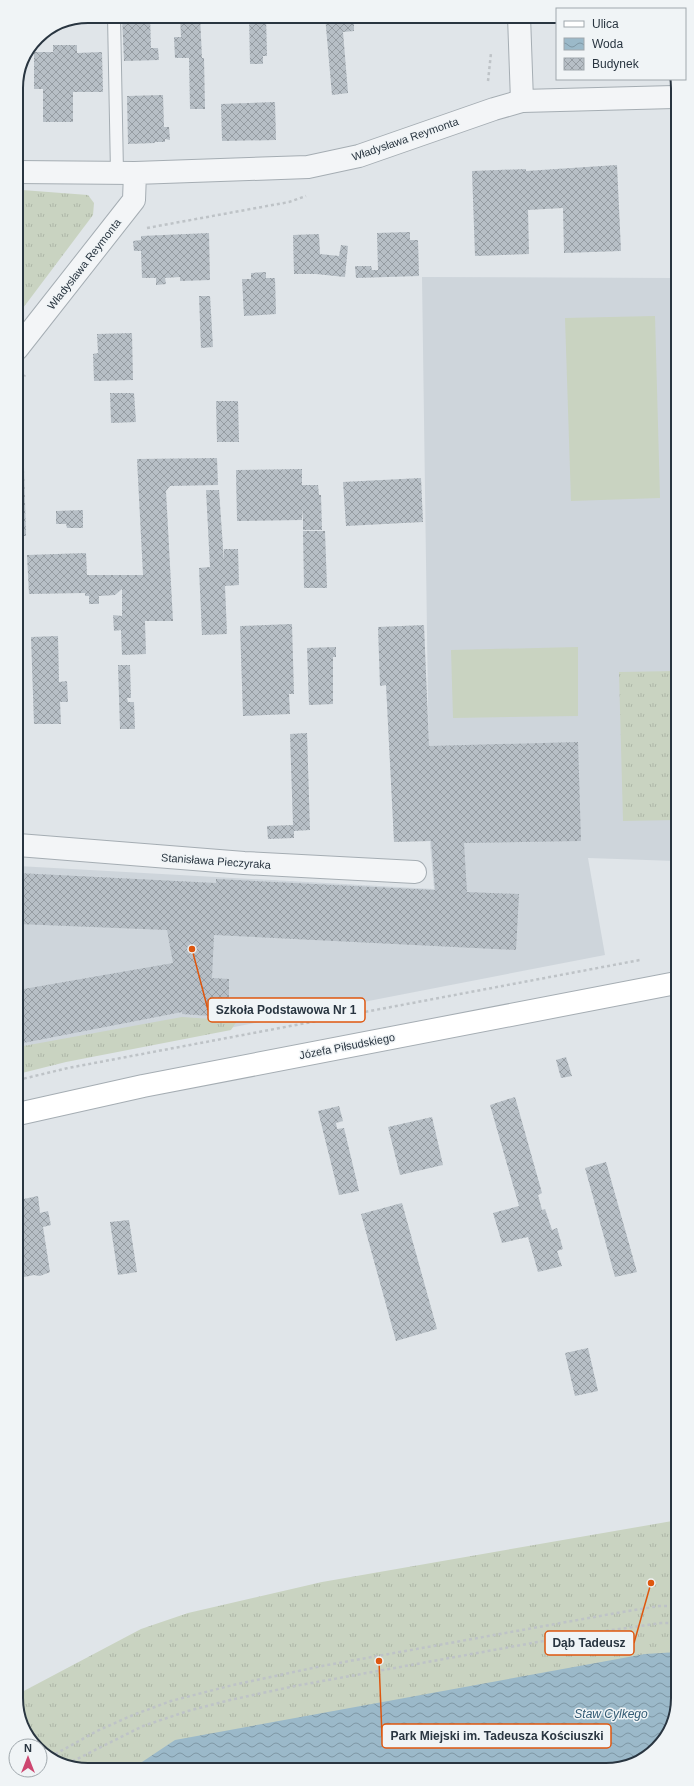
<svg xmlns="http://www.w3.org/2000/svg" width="694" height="1786" font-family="Arial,sans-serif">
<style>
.built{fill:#ced5db}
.grass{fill:url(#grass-tufts)}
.garden{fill:#c9d3c1}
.water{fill:url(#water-waves)}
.building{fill:url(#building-cross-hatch)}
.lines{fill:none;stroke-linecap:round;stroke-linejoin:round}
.lane-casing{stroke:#a5adb3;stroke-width:14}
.street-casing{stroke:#a5adb3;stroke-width:24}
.secondary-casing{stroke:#a5adb3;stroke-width:24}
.path{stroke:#bec3c7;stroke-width:2.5;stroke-dasharray:3 3;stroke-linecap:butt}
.lane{stroke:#f3f5f7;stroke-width:12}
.street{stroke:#f3f5f7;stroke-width:22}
.secondary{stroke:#fff;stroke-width:22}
.labels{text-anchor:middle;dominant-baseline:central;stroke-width:3;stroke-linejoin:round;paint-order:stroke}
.street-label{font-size:11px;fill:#293540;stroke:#f0f4f6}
.water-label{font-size:12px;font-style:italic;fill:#335b74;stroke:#f0f4f6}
.rim{fill:none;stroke:#293540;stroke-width:2}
.leader{fill:none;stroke:#de570f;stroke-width:1.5}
.callout-dot{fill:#de570f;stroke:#f0f4f6;stroke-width:1.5}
.callout{fill:#f0f4f6;stroke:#de570f;stroke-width:1.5}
.callout-label{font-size:12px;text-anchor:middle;font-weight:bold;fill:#293540}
</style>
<defs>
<pattern id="grass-tufts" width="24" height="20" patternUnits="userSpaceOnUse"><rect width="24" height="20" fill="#c9d3c1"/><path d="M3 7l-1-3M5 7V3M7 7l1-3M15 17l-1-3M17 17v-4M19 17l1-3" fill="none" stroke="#adb6a7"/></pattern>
<pattern id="water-waves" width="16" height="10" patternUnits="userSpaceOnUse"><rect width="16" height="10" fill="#9bb9c9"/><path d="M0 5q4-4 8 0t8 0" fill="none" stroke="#7e97a5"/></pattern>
<pattern id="building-cross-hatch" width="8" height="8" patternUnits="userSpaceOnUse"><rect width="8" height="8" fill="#b7bfc6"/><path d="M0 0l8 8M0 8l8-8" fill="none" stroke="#959ca2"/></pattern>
</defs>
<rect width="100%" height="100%" fill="#e0e5e9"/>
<path class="built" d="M422,277L672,278L675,481L676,861L588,858L605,955L70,1059L18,1071V866L434,889L430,845Z"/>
<g class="grass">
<path d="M22,190L88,195L94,203L93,215L17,316L16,191Z"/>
<path d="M676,671V820L623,821L619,672Z"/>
<path d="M214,1001L239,1003L241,1015L231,1030L66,1062L18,1074V1047L182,1017L212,1019Z"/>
<path d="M678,1520V1698L663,1742L629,1766L83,1770L44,1755L40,1750V1746H37L20,1721V1693L141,1629L188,1613L322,1582Z"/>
</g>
<g class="garden">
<path d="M655,316L660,498L571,501L565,318Z"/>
<path d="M578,647V716L453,718L451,650Z"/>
</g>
<path class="water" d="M678,1652V1698L663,1742L629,1766L130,1770L175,1740L645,1654Z"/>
<g class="building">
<path d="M122,16H150L151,48H158L159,60L124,61Z"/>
<path d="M180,16H200L202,58H204L205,109H190L189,58H175L174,37H181Z"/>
<path d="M249,16H266L267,56H263V64H250Z"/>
<path d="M325,16H354V31L343,32L348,93L332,95Z"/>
<path d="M53,45H77V53L102,52L103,92H73V122H43V89H34V52H53Z"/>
<path d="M670,79H674V87L670,88Z"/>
<path d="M163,95L164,127H169L170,140L165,139V142H155V143L128,144L127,96Z"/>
<path d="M275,102L276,140L222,141L221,104Z"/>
<path d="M617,165L621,251L564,253L563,208L528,210L529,254L475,256L472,171L526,169V171Z"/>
<path d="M410,232V240H418L419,276L356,278L355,266H371L372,270H378L377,233Z"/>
<path d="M209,233L210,280L180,281V277L165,278L166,284L156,285V278H142L141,251H134L133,241L141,240V236Z"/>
<path d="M319,234L320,254L339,256L341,245L348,246L345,277L316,274H294L293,235Z"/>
<path d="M266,272V278H275L276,314L244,316L242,279H251V273Z"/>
<path d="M199,296H210L213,347L201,348Z"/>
<path d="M132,333L133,380L94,381L93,354L98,353L97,334Z"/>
<path d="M110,393H134L136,422L111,423Z"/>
<path d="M216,401H238L239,442H217Z"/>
<path d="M217,458L218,485L170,486L166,491L173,621H145L146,654L122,655L121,630L114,631L113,615L122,616V589L115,595L99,596V604H89V596H85V593L29,594L27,555L86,553L87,575H143L137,459Z"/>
<path d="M17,467H24L26,536H23V532L17,533Z"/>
<path d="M302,469V485H318L319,495H321L322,530H303V508L302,520L237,521L236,470Z"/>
<path d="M421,478L423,522L346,526L343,482Z"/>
<path d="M206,490H219L224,562V549H238L239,585L225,586L227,634L202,635L199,568L210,567Z"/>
<path d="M83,510V528H67L66,524H56V511Z"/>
<path d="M303,531H325L327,588H304Z"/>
<path d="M292,624L294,694H289L290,714L243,716L240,626Z"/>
<path d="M424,625L429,746L578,742L581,841L464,843L467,892L519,894L516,950L214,935L212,978L229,979V998H211L210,1016L182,1014V1012L18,1044V990L173,963L167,930L18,924V873L216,883V879L435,890L431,841L394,842L386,685L380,686L378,627Z"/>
<path d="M58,636L59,682L67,681L68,702H60L61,724H34L31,637Z"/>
<path d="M336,647V657H333V704L309,705L307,648Z"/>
<path d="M118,665H130L131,698H127L128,702H134L135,729H120Z"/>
<path d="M307,733L310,830L294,831V838L268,839L267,826L293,825L290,734Z"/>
<path d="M566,1057L572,1076L561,1078L556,1060Z"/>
<path d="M515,1097L542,1193L538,1195L542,1210L545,1209L552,1230L557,1228L563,1249L557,1251L562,1266L538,1272L528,1237L502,1243L493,1213L519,1206L490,1105Z"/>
<path d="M339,1106L343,1121L336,1123L337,1129L344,1128L359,1191L339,1195L318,1111Z"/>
<path d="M432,1117L443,1165L400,1175L388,1127Z"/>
<path d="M606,1162L637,1272L615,1277L585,1168Z"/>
<path d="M38,1196L40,1213L48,1211L51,1225L43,1227L50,1272L40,1276L34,1275L19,1278V1200Z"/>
<path d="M402,1203L437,1329L396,1341L361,1214Z"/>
<path d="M129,1220L137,1272L118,1275L110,1222Z"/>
<path d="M588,1348L598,1391L575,1396L565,1353Z"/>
</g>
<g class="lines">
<g class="lane-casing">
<path id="lane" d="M114,16L117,173"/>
</g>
<g class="street-casing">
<g id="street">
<path d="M519,16L522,101"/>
<path d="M16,172L135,173"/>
<path d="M17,349L134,200L135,173L308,167L359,156L494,109L522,101L674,97"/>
<path d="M18,845L244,863L415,872"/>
</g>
</g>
<g class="secondary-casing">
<path id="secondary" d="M18,1114L143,1086L676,983"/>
</g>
<g class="path">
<path d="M488,81L491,53"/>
<path d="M16,138L22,144"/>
<path d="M147,228L289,202L306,196"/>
<path d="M17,386L25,375"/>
<path d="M18,1080L68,1068L640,960"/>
<path d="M50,1757L97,1731L133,1715L171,1701L233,1685L322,1666L611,1614L659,1606H678"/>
<path d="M67,1764L143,1726L188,1711L230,1700L295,1686L571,1636L661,1623H678"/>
</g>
<use href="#lane" class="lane"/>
<use href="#street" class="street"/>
<use href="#secondary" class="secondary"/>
</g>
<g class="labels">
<g class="street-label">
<text transform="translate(405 139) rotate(-19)">Władysława Reymonta</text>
<text transform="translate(84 264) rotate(-52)">Władysława Reymonta</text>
<text transform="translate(216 861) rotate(4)">Stanisława Pieczyraka</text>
<text transform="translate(347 1046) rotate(-11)">Józefa Piłsudskiego</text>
</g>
<g class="water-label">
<text x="611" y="1714">Staw Cylkego</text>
</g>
</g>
<path d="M0 0H694V1786H0ZM88 23H606A65 65 0 0 1 671 88V1698A65 65 0 0 1 606 1763H88A65 65 0 0 1 23 1698V88A65 65 0 0 1 88 23Z" fill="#f0f4f6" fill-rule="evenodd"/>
<path class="rim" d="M88 23H606A65 65 0 0 1 671 88V1698A65 65 0 0 1 606 1763H88A65 65 0 0 1 23 1698V88A65 65 0 0 1 88 23Z"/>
<path class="leader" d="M192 949L208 1010M651 1583L634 1643M379 1661L382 1736"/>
<g class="callout-dot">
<circle cx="192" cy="949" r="4"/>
<circle cx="651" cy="1583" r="4"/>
<circle cx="379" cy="1661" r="4"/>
</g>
<g class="callout">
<rect x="208" y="998" width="157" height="24" rx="4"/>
<rect x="545" y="1631" width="89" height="24" rx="4"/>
<rect x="382" y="1724" width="229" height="24" rx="4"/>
</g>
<g class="callout-label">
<text x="286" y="1014">Szkoła Podstawowa Nr 1</text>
<text x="589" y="1647">Dąb Tadeusz</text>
<text x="497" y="1740">Park Miejski im. Tadeusza Kościuszki</text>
</g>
<rect x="556" y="8" width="130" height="72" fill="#f0f4f6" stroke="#a0a8ad"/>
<rect x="564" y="21" width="20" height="6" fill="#ffffff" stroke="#a0a8ad"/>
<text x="592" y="28" font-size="12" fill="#293540">Ulica</text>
<rect x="564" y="38" width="20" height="12" fill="url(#water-waves)" stroke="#a0a8ad"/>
<text x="592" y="48" font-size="12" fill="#293540">Woda</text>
<rect x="564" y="58" width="20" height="12" fill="url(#building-cross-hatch)" stroke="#a0a8ad"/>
<text x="592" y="68" font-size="12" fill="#293540">Budynek</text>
<g transform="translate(28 1758)"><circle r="19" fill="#f0f4f6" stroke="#a0a8ad"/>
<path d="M0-3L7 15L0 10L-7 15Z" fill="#cd4670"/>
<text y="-6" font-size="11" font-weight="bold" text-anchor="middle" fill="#293540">N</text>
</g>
</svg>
